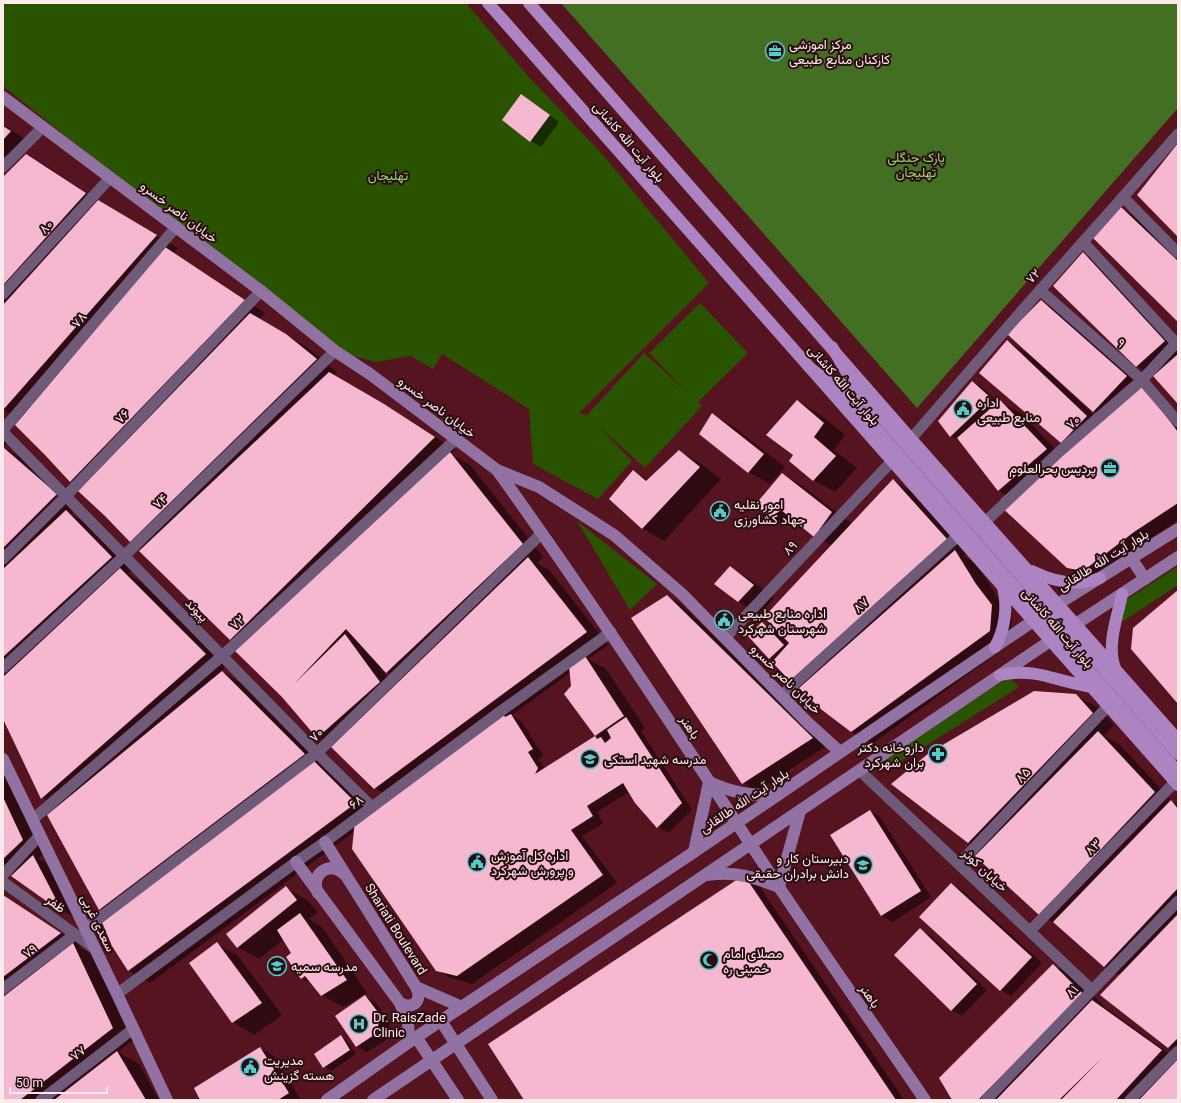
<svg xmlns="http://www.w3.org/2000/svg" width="1181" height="1103" font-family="Roboto,Vazirmatn,sans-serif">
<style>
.green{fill:#2a5300}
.forest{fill:#436f22}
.shadow{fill:#0007;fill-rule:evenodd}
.building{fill:#f6b8d0}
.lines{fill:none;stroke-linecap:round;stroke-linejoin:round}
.street{stroke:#6f5b79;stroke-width:11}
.secondary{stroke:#9272a2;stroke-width:12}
.primary{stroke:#ad84c2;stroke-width:12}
.primary-bridge{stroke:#ad84c2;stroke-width:12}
.labels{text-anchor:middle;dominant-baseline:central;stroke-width:4;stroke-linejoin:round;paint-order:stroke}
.poi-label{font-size:13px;fill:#fdebec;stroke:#2a0d11;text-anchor:start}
.street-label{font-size:13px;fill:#fdebec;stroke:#2a0d11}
.park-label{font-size:13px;fill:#99d670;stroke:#2a0d11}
</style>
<rect width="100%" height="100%" fill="#561420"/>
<g class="green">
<path d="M3,3H466L527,75L603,155L709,283L579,413L587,415L644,353L687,392L649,353L700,303L748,353L698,402L702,406L645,468L595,423L632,461L598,499L533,464L529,409L442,354L433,369L410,356L376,362L335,351L3,86Z"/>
<path d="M577,521L657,584L630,610Z"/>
<path d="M1178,566V585L1122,622L1126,600Z"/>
<path d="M1009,677L1019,687L892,767L883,759Z"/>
</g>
<path class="forest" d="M561,3H1178V108L917,408Z"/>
<g class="shadow">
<path d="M521,95L559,122L541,147L531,141Z"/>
<path d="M3,124L31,144L3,175Z"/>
<path d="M26,155L48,167L106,206L178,248L173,253L265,313L259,320L307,347L337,372L333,375L405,418L456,450L451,454L471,466L543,557L537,563L550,571L608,645L588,659L606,669L645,728L641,731L692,810L668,833L658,827L629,792L597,812L603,823L582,836L617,883L472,984L451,978L436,970L355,831L150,983L129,971L113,945L109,915L99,909L58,807L42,798L3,717V437L8,442L3,447L22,458L77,507L70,514L87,523L133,569L128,574L141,582L226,666L221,671L243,684L325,766L324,768L335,774L371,810L390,797L375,788L333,746L318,737L242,646L230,639L143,549L130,541L83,488L70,481L21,420L3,409V178ZM381,666L387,672L401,680L395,687L380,667ZM571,672L572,687L565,694L597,736L545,769L538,759L543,755L521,721L512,715Z"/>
<path d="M1122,209L1143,221L1178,254V321Z"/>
<path d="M1083,254L1105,266L1178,345V403L1155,377L1137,366L1054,286Z"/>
<path d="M1041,301L1063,313L1148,389L1178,423V520L1148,540L1098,578L1082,576L1067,567L1006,495L999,491L961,442L950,436L972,382L983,388L999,403L1000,402L1022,414L1060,454L1062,443L980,373L1008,341L1027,353ZM1061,381L1094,411L1106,418L1101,422L1059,382Z"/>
<path d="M798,401L819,414L845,435L834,450L857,468L835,492L814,480L795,455Z"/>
<path d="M713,415L734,427L785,467L770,484L749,472L701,434Z"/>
<path d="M679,451L700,463L721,479L664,541L643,529L611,499L633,471L648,480Z"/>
<path d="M783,474L804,487L852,524L893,481L914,493L968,552L963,556L976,563L997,597L1012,618L1010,644L872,744L851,732L801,687L790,680L774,661L769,658L762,624L781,634L832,546L814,536L799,524L793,528L771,516Z"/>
<path d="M730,567L751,580L774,598L760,614L739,602L715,583Z"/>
<path d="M667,596L681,604L826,746L757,791L743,783Z"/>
<path d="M1075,695L1097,707L1114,725L1104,736L1119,744L1174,803L1178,805V1053L1169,1048L1101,995L1120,975L1104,966L1057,925L1039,914L982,850L969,842L893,784Z"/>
<path d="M3,766L44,853L38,859L55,868L74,917L53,905L14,874L3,868Z"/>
<path d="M870,811L880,817L931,897L893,922L882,916L831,835Z"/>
<path d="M744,876L758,884L904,1100H525Z"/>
<path d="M951,884L962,890L1042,963L1011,996L1001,990Z"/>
<path d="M286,888L307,900L318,912L309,919L322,927L367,993L343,1007L322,995L314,985L301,978L293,953L284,939L259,959L238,947Z"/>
<path d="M3,895L81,946L79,947L95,956L133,1040L118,1052L139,1064L159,1100H3Z"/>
<path d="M920,930L931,936L987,990L962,1016L952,1010Z"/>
<path d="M217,944L238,956L282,1015L254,1035L233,1022Z"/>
<path d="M1053,965L1074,977L1104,1006L1103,1007L1113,1013L1178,1060V1100H953Z"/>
<path d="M365,996L375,1002L390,1022L388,1039L367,1052L356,1046Z"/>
<path d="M341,1037L347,1041L356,1054L331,1071L324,1067L315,1054Z"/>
<path d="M260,1048L274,1056L301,1100H201Z"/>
</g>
<g class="building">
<path d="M521,94L550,115L530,142L502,120Z"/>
<path d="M3,126L11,131L3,140Z"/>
<path d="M1178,143V237L1137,195Z"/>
<path d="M26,154L86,193L3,285V177Z"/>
<path d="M98,200L157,235L3,410V305Z"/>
<path d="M1121,207L1178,261V322L1092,237Z"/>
<path d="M165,247L245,300L70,482L45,455L15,425Z"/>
<path d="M1083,252L1165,341L1136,367L1053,286Z"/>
<path d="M1041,300L1127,376L1093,412L1007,334Z"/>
<path d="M250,313L286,334L317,359L130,542L105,516L78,491Z"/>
<path d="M1007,340L1087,416L1061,443L979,373Z"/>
<path d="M1178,354V404L1153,376Z"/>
<path d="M329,372L384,404L435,437L230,640L139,551Z"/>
<path d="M972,381L991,398L950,437L938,421Z"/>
<path d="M1142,384L1178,432V503L1134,532L1083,571L1067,568L998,504L1002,501L1001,499L1024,479Z"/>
<path d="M797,400L824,423L814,437L836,456L813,481L789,461L793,455L766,435Z"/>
<path d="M1000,400L1047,449L998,491L957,438Z"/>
<path d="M712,413L764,454L748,473L699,434Z"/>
<path d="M3,447L57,494L3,548Z"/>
<path d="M679,450L700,467L642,529L609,499L633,470L646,481Z"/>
<path d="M450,452L523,544L386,673L346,629L294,684L345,634L380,682L317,738L282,697L235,651Z"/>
<path d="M782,473L832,512L814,537L781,510L771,517L755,505Z"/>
<path d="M893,479L947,539L790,681L772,662L789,643L764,617Z"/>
<path d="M66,510L112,557L3,657V569Z"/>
<path d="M955,550L976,584L992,605L990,631L851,732L822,710L799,688Z"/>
<path d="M528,557L587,632L374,789L331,747Z"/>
<path d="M730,566L754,585L738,602L714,584Z"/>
<path d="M120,568L206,654L41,799L3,719V677Z"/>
<path d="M1178,590V704L1131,649L1133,628Z"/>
<path d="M667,595L813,738L742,784L631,618Z"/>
<path d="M762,622L784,645L769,659L748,636Z"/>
<path d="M585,656L624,716L595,736L564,694L571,686L569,666Z"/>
<path d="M222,671L305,754L99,910L47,815Z"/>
<path d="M1034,691L1076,694L1093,713L968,843L891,784L929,753Z"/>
<path d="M501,710L505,717L511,714L533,749L528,752L538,768L535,774L595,736L597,739L601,737L605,743L611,738L607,730L626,717L682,803L657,828L635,803L623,783L587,806L593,816L571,830L603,875L457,976L436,971L352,849L355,820Z"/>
<path d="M1098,731L1155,792L1039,915L975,856Z"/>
<path d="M314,761L356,803L128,971L112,946L101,920Z"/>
<path d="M3,797L23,840L3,859Z"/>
<path d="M1171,800L1178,809V888L1104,967L1053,922Z"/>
<path d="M870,810L921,891L881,916L830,835Z"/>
<path d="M33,855L58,903L52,905L11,876Z"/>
<path d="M744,875L896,1100H524L488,1044Z"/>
<path d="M951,883L1032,957L1000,991L919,917Z"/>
<path d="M286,886L297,900L237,948L226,934Z"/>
<path d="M3,895L61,933L3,977Z"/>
<path d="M300,913L347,980L321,996L305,976L301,979L286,957L291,953L277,930Z"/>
<path d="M1178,914V1038L1168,1048L1100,995Z"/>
<path d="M920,928L977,984L951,1011L894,955Z"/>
<path d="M217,942L262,1003L232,1023L189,963Z"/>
<path d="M73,943L113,1028L20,1100H3V997Z"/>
<path d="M1053,964L1083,994L978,1100H952L939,1078Z"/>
<path d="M365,995L380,1015L377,1033L356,1047L335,1016Z"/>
<path d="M1092,1000L1162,1050L1116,1100H1061L1102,1058L1059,1100H996Z"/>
<path d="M341,1035L350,1050L323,1068L314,1054Z"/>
<path d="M260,1047L289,1093L278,1100H200L194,1088Z"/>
<path d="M117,1051L146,1100H54Z"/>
<path d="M1178,1059V1100H1139Z"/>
</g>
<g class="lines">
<g class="street">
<path d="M3,167L43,127"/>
<path d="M1123,197L1178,253"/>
<path d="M1083,242L1176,343"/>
<path d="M1040,290L1142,380L1178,422"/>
<path d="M3,294L110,178"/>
<path d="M3,430L176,227"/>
<path d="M3,432L317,753L372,807"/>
<path d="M911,439L1019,314L1123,197L1178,134"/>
<path d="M985,522L1059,452L1142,380L1178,341"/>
<path d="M3,559L66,496L261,291"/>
<path d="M725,638L892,461"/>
<path d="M3,668L124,556L335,351"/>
<path d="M782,695L958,536"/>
<path d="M859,770L1092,990"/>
<path d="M32,820L222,656L456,439"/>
<path d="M959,864L1108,706"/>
<path d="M3,875L40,835"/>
<path d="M3,882L94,948"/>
<path d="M85,929L317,753L542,533"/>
<path d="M1030,931L1175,782"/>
<path d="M3,989L74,935"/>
<path d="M117,994L296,862L325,842L501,711L611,632"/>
<path d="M41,1100L133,1029"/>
<path d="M986,1100L1178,901"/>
<path d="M1130,1100L1178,1051"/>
</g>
<g class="secondary">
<path d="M3,97L261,291L335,351L370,374L497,470L539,487L614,535L682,594L808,723L840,752"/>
<path d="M497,470C590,599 677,733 765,866C817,945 872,1022 925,1100"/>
<path d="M1131,558L1145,579"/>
<path d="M3,759L117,994L167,1100"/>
<path d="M709,782C734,793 750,796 777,795"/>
<path d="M325,842L416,987L462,1007"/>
<path d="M694,852L709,782"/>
<path d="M296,862L400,1003L408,1022L409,1042"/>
<path d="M707,875C736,871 753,877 779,887"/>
<path d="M779,887L800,811"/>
<path d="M318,893C309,874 330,860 344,874"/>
<path d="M400,1003C413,1010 423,1001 416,987"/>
<path d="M441,1021L492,1100"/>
<path d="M416,1037L458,1100"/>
<path d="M327,1100L409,1042L694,852L1058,604L1178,529"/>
<path d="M373,1100L1050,641L1178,557"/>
</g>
<g class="primary">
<path d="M488,3L1178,785"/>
<path d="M529,3L911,439L1178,740"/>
<path d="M1032,571C1054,582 1077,587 1100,578"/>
<path d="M995,647C1005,629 1008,607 1003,587"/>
<path d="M1115,668C1106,645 1118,616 1122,594"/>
<path d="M1000,675C1036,667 1057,682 1092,687"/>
</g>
<g class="primary-bridge">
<path d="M832,347L855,387L1178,754"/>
<path d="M810,368L846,395L1178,772"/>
</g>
</g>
<defs>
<g id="office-ring" transform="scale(1)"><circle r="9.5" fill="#2a0d11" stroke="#52cdcc" stroke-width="1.5"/><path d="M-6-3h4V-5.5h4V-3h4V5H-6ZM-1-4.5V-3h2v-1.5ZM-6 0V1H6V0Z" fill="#52cdcc"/></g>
<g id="civic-ring" transform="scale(1)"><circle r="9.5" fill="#2a0d11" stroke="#52cdcc" stroke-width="1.5"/><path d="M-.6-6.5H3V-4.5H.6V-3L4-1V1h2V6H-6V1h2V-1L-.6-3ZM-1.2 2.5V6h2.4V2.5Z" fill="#52cdcc"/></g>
<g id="pharmacy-ring" transform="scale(1)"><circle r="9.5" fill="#2a0d11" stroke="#52cdcc" stroke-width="1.5"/><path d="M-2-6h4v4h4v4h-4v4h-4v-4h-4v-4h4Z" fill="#52cdcc"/></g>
<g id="school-ring" transform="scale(1)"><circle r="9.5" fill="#2a0d11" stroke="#52cdcc" stroke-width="1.5"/><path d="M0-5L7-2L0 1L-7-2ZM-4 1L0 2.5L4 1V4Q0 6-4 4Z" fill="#52cdcc"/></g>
<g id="mosque-ring" transform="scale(1)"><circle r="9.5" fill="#2a0d11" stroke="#52cdcc" stroke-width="1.5"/><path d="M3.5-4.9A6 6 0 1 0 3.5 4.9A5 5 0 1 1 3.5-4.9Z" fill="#52cdcc"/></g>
<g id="hospital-ring" transform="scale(1)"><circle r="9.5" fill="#2a0d11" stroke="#52cdcc" stroke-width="1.5"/><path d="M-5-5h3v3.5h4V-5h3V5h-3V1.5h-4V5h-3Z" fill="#52cdcc"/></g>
</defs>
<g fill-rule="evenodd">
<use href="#office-ring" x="775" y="51"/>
<use href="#civic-ring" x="963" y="409"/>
<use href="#office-ring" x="1110" y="468"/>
<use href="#civic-ring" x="720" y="511"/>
<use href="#civic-ring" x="724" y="620"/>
<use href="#pharmacy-ring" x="938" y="754"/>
<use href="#school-ring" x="590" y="759"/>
<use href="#civic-ring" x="477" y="862"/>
<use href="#school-ring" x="863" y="865"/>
<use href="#mosque-ring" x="709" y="960"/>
<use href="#school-ring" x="277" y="966"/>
<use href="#hospital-ring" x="359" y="1024"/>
<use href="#civic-ring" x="250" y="1067"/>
</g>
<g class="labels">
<g class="poi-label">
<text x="789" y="44">مرکز اموزشی<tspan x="789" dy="15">کارکنان منابع طبیعی</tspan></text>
<text x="977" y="402">اداره<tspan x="977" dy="15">منابع طبیعی</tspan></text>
<text x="1096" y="468" text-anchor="end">پردیس بحرالعلوم</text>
<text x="734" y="504">امور نقلیه<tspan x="734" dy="15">جهاد کشاورزی</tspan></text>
<text x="738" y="613">اداره منابع طبیعی<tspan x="738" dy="15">شهرستان شهرکرد</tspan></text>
<text x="924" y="747" text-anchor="end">داروخانه دکتر<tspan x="924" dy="15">بران شهرکرد</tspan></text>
<text x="604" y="759">مدرسه شهید استکی</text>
<text x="491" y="855">اداره کل آموزش<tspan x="491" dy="15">و پرورش شهرکرد</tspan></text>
<text x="849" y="858" text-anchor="end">دبیرستان کار و<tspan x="849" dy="15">دانش برادران حقیقی</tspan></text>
<text x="723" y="953">مصلای امام<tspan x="723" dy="15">خمینی ره</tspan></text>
<text x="291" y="966">مدرسه سمیه</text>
<text x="373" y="1017">Dr. RaisZade<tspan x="373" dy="15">Clinic</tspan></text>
<text x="264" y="1060">مدیریت<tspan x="264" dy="15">هسته گزینش</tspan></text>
</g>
<g class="street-label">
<text transform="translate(629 142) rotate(49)">بلوار آیت الله کاشانی</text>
<text transform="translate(179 212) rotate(37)">خیابان ناصر خسرو</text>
<text transform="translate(46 227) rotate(-47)">۸۰</text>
<text transform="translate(1033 276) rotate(-48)">۷۲</text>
<text transform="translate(79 320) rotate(-50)">۷۸</text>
<text transform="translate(1121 343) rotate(41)">۹</text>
<text transform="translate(844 385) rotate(49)">بلوار آیت الله کاشانی</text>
<text transform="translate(437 407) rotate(37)">خیابان ناصر خسرو</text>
<text transform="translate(122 416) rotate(-46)">۷۶</text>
<text transform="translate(1073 422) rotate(-41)">۷۰</text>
<text transform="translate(160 501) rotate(-44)">۷۴</text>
<text transform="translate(790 548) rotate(-47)">۸۹</text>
<text transform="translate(1103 560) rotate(-32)">بلوار آیت الله طالقانی</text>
<text transform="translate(861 605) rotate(-42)">۸۷</text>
<text transform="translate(197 610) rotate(46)">پیوند</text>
<text transform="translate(237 622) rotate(-43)">۷۲</text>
<text transform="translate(1058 628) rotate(49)">بلوار آیت الله کاشانی</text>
<text transform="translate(786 679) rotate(45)">خیابان ناصر خسرو</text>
<text transform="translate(690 727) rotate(57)">باهنر</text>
<text transform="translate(316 735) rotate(-44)">۷۰</text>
<text transform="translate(1023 775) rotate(-47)">۸۵</text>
<text transform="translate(744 801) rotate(-34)">بلوار آیت الله طالقانی</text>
<text transform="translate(356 802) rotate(-37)">۶۸</text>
<text transform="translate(1093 847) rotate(-46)">۸۳</text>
<text transform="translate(985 870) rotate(43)">خیابان کوثر</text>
<text transform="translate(56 904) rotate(37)">ظفر</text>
<text transform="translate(98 923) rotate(64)">سعدی غربی</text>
<text transform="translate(396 929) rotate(58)">Shariati Boulevard</text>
<text transform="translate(30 951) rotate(-37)">۷۹</text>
<text transform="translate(1072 991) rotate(-46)">۸۱</text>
<text transform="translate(870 996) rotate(56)">باهنر</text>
<text transform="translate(78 1053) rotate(-38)">۷۷</text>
</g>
<g class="park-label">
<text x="916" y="157">پارک جنگلی<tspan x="916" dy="15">تهلیجان</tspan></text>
<text x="388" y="175">تهلیجان</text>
</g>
</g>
<rect width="1181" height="1103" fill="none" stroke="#fdebec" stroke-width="8"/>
<path d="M10 1087v6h97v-6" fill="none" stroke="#fdebec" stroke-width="2"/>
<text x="16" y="1087" font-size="12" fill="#fdebec" stroke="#2a0d11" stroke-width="3" paint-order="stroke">50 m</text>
</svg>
